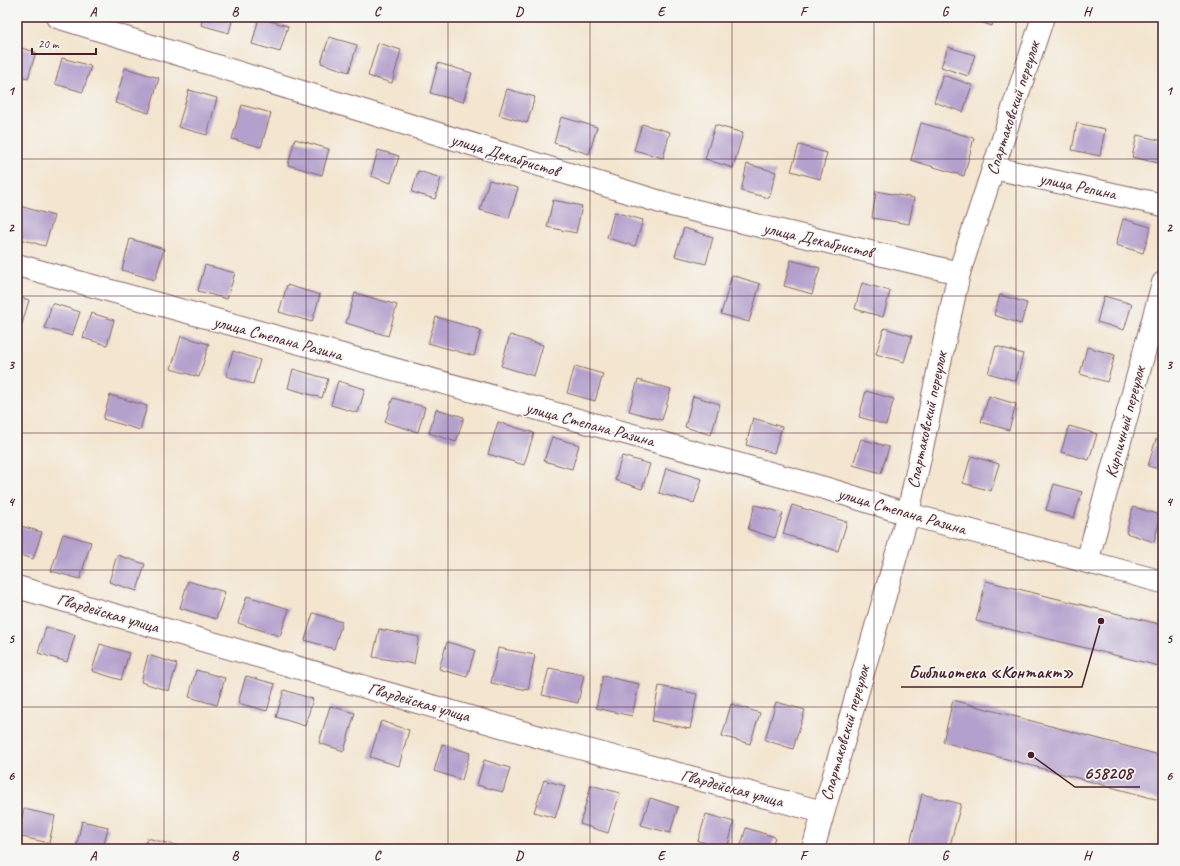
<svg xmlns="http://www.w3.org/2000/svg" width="1180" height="866" font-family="Caveat,sans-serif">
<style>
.building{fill:#b4a0cc}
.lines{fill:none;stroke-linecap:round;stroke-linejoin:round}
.minor-casing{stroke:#856464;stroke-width:24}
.minor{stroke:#fff;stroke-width:22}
.grid{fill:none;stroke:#4a1f2b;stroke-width:1;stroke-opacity:0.55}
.labels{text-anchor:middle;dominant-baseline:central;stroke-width:3.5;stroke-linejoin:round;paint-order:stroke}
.street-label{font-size:17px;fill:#4a1f2b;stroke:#f6f6f2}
.leader{fill:none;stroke:#4a1f2b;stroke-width:1.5}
.callout-dot{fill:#4a1f2b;stroke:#f6f6f2;stroke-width:1.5}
.callout-label{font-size:18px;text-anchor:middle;font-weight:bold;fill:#4a1f2b;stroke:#f6f6f2;stroke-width:3.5;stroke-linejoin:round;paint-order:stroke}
.neatline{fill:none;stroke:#4a1f2b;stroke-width:1.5}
.grid-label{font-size:13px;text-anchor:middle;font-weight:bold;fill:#4a1f2b}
</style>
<rect width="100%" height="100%" fill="#f6f6f2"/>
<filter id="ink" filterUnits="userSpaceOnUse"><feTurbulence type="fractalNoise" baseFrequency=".025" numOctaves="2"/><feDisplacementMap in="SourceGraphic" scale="8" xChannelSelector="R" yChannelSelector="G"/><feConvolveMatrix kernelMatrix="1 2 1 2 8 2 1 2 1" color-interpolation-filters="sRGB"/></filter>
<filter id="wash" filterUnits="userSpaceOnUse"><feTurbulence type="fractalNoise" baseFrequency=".012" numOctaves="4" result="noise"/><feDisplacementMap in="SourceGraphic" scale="16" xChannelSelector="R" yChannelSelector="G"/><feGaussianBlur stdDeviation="0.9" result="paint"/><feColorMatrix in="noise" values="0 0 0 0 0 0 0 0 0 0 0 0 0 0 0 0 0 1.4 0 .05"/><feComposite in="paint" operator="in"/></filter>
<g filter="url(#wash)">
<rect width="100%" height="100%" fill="#f3e5cf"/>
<g id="blocks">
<g class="building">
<path d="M203,17H233L229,33L201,25Z"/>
<path d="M972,17H995L992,26L971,19Z"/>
<path d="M259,18L288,26L280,52L252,44Z"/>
<path d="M329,37L357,45L349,72L321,63Z"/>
<path d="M378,43L401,50L392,83L368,76Z"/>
<path d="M17,47L36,52L28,78L17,75Z"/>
<path d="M948,47L975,55L968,76L941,67Z"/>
<path d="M62,58L91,66L83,92L55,84Z"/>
<path d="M438,63L472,73L463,102L430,93Z"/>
<path d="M125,68L159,78L149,113L115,103Z"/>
<path d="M943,75L972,85L963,112L934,102Z"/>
<path d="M507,89L535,97L527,123L499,115Z"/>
<path d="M189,90L217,98L207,135L178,127Z"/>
<path d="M242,105L271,113L261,147L232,139Z"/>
<path d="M561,117L597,127L589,154L554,143Z"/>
<path d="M921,123L974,138L964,176L911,160Z"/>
<path d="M1077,123L1105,129L1100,156L1072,150Z"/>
<path d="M642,124L670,132L663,158L634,150Z"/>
<path d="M715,125L743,133L733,168L705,159Z"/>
<path d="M1137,135L1163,141V164L1132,157Z"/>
<path d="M295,139L329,149L322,175L288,165Z"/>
<path d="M799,145L827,153L820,179L791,171Z"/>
<path d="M378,150L399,156L391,183L371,176Z"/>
<path d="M747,164L776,172L769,198L741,191Z"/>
<path d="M418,171L441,178L435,199L412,192Z"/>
<path d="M489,180L518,188L509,218L480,210Z"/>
<path d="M876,191L914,198L909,224L872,218Z"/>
<path d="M553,200L582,206L576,233L547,227Z"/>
<path d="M20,206L54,216L45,246L17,238V217Z"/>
<path d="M614,212L643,220L635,246L607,238Z"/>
<path d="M1123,219L1151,227L1143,253L1116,245Z"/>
<path d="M684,228L713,237L706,264L675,256Z"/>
<path d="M130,239L164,249L155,280L122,270Z"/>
<path d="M791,260L820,268L812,294L784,286Z"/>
<path d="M205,265L235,273L227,299L198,291Z"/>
<path d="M732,275L760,284L749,322L721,314Z"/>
<path d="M862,283L890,291L883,317L855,309Z"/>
<path d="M287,285L320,295L312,322L279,312Z"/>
<path d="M355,293L397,305L388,336L346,323Z"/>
<path d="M1000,295L1027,303L1021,324L994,315Z"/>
<path d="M17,296L29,300L22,324L17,323Z"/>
<path d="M1104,296L1132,304L1124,330L1097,322Z"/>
<path d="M52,303L80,312L72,336L45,328Z"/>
<path d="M91,313L114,320L107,345L83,338Z"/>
<path d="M436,317L481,330L474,356L428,343Z"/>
<path d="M884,328L912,336L904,362L876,354Z"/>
<path d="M510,335L543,345L534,376L501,366Z"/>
<path d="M181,336L209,344L199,377L171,369Z"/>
<path d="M996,346L1023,354L1016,381L988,373Z"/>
<path d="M1087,347L1115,355L1107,382L1080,374Z"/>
<path d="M233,351L260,360L253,384L226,376Z"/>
<path d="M575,366L603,374L595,401L567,393Z"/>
<path d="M293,369L328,379L322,398L288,388Z"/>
<path d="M638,380L671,389L662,420L629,411Z"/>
<path d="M338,381L365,389L358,413L331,405Z"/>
<path d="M866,391L894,399L886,425L859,417Z"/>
<path d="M110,395L147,406L140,430L103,419Z"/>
<path d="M693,396L720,404L711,435L685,427Z"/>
<path d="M989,396L1016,404L1009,430L981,422Z"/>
<path d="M393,398L425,407L418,432L385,422Z"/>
<path d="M436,409L464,417L456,442L429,433Z"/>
<path d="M753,418L782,427L774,453L746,445Z"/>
<path d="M498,422L534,433L524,465L488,454Z"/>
<path d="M1069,426L1097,434L1089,460L1061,452Z"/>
<path d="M552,437L579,445L572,469L544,461Z"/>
<path d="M861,439L889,447L881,473L853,465Z"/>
<path d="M1156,439L1163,441V470L1148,466Z"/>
<path d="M622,456L650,464L642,489L615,480Z"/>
<path d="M971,456L999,464L991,491L963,483Z"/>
<path d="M666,468L702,479L694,503L659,493Z"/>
<path d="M1054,484L1082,492L1074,518L1046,510Z"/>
<path d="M755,505L783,513L775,538L748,529Z"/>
<path d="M792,505L847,522L838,551L783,534Z"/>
<path d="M1133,507L1161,515L1154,542L1126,533Z"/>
<path d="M17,525L42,532L33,559L17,554Z"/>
<path d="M63,534L91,542L80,579L51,571Z"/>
<path d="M117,555L145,564L137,591L109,582Z"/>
<path d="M188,581L225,592L216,619L180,608Z"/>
<path d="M986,581L1163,625V667L976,621Z"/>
<path d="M247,596L289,609L280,636L238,623Z"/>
<path d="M313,613L342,622L334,649L305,640Z"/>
<path d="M46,627L75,635L67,662L38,653Z"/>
<path d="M379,629L419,637L414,664L373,657Z"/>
<path d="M447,642L475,650L467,677L439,669Z"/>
<path d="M100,644L129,653L121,680L92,671Z"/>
<path d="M498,648L535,655L528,690L491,683Z"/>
<path d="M148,655L177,664L169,691L141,682Z"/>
<path d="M549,668L584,675L578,703L542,695Z"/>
<path d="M196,670L225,678L217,705L189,697Z"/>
<path d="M246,676L275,684L267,711L238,703Z"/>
<path d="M603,676L639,684L632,716L596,708Z"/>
<path d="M659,686L697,694L690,729L652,721Z"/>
<path d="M284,690L313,699L305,726L276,717Z"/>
<path d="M953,700L1163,756V801L943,742Z"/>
<path d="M776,702L805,710L793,749L765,740Z"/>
<path d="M731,704L760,713L750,744L722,736Z"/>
<path d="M330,706L355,713L344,751L319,743Z"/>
<path d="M381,721L409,730L399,766L370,757Z"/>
<path d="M442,744L470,753L462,780L434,771Z"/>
<path d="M484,760L510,768L503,792L477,785Z"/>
<path d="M544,780L565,786L555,818L534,812Z"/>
<path d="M591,785L620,793L608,833L580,824Z"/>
<path d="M922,794L961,804L949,849H909Z"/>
<path d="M650,798L678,807L670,833L641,825Z"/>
<path d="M24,809L55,816L49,843L18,836Z"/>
<path d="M706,814L734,822L727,849L698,841Z"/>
<path d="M82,821L108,827L103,849L76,848Z"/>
<path d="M746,828L775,837L771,849H740Z"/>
<path d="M147,838L178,846L177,849H144Z"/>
</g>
</g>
</g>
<g filter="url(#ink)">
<use href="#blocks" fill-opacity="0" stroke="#856464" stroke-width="1"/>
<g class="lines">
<g class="minor-casing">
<g id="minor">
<path d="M57,17L667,204L959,273"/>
<path d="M994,168L1163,205"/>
<path d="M17,265L828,489L908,514L1163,582"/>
<path d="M1087,562L1163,283"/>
<path d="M17,587L557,742L823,812"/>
<path d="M813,849L908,514L959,273L1043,17"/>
</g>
</g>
<use href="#minor" class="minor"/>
</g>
</g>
<path class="grid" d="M164,17V849M306,17V849M448,17V849M590,17V849M732,17V849M874,17V849M1016,17V849M17,159H1163M17,296H1163M17,433H1163M17,570H1163M17,707H1163"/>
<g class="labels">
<g class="street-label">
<text transform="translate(1013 108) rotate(-72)">Спартаковский переулок</text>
<text transform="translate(505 155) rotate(17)">улица Декабристов</text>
<text transform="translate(1078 186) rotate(12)">улица Репина</text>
<text transform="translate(818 240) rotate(13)">улица Декабристов</text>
<text transform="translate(278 338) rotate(15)">улица Степана Разина</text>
<text transform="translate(927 420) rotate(-78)">Спартаковский переулок</text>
<text transform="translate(1125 422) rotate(-75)">Кирпичный переулок</text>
<text transform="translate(590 424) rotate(15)">улица Степана Разина</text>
<text transform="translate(902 511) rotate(16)">улица Степана Разина</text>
<text transform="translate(108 613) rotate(16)">Гвардейская улица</text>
<text transform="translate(419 702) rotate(16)">Гвардейская улица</text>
<text transform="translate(845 733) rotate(-74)">Спартаковский переулок</text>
<text transform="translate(732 788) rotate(15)">Гвардейская улица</text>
</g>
</g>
<path class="leader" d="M1101 621L1082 687H901M1031 755L1075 787H1140"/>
<g class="callout-dot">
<circle cx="1101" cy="621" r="4"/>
<circle cx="1031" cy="755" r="4"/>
</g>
<g class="callout-label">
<text x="991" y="678">Библиотека «Контакт»</text>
<text x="1108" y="779">658208</text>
</g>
<rect width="1180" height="866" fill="none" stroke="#f6f6f2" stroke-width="44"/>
<path d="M32 48v6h64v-6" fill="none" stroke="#4a1f2b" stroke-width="2"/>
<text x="38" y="48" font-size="12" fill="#4a1f2b" stroke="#f6f6f2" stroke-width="3" paint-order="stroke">20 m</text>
<rect x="22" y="22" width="1136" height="822" class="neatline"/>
<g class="grid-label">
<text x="93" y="16">A</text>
<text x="235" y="16">B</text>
<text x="377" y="16">C</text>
<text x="519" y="16">D</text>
<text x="661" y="16">E</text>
<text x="803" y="16">F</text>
<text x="945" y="16">G</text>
<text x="1087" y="16">H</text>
<text x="11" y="95">1</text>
<text x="1169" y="95">1</text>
<text x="11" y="232">2</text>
<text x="1169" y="232">2</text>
<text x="11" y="369">3</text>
<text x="1169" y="369">3</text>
<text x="11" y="506">4</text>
<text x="1169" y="506">4</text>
<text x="11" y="643">5</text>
<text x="1169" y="643">5</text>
<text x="11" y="780">6</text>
<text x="1169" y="780">6</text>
<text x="93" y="860">A</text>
<text x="235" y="860">B</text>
<text x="377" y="860">C</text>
<text x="519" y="860">D</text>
<text x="661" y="860">E</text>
<text x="803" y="860">F</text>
<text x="945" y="860">G</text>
<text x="1087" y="860">H</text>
</g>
</svg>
